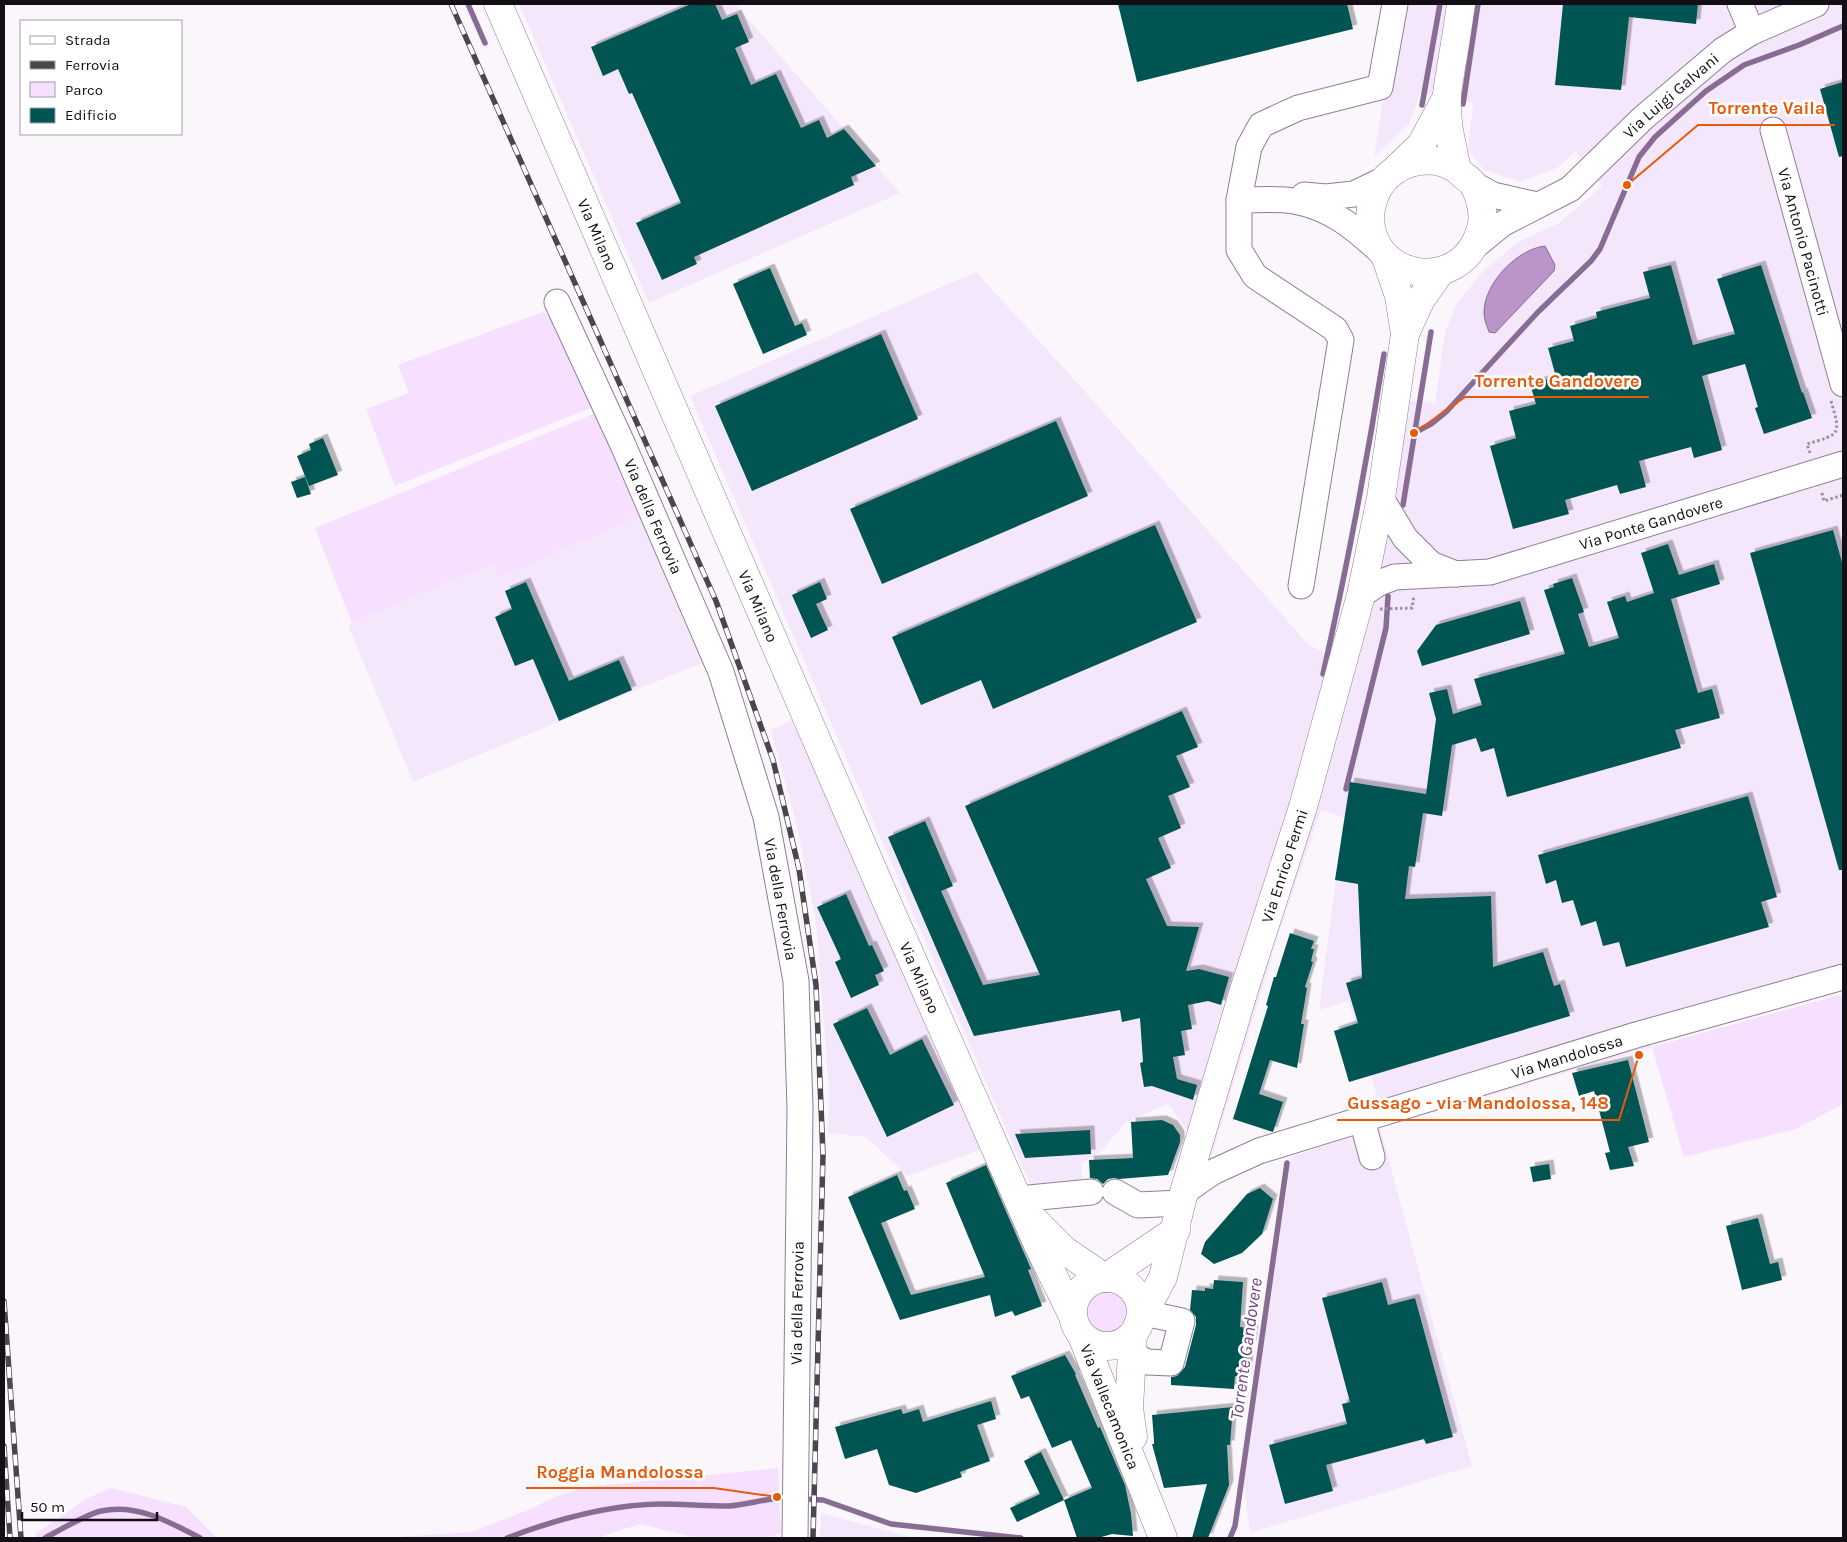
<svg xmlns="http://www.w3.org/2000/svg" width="1847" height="1542" font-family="Karla,sans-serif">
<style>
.built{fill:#f5e7fb}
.green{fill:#f6dfff}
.water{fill:#bb94ca;stroke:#896c94}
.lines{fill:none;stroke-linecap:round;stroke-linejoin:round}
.stream{stroke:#896c94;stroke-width:5.5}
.building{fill:#005553;filter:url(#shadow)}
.minor-casing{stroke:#8f7e96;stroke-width:27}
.major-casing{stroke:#8f7e96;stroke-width:29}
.path{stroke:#98939a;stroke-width:3;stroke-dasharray:2.5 2.5;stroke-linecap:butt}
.minor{stroke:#fff;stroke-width:25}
.major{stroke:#fff;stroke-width:28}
.rail-casing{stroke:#4b454d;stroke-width:5.5}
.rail{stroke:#fff;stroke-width:4;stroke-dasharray:11;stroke-linecap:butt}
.labels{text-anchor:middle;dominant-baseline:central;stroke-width:5;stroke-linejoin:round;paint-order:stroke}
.street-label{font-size:16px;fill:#130d15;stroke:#fff}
.water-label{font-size:18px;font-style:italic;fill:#713f82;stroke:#fff}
.leader{fill:none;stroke:#e8590c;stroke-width:2}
.callout-dot{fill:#e8590c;stroke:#fff;stroke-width:2}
.callout-label{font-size:18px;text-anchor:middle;font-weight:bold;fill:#e8590c;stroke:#fff;stroke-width:5;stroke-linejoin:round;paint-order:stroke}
</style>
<defs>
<filter id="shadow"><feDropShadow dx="4.5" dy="-4.5" stdDeviation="0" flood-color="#0004"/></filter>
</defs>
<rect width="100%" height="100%" fill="#faf6fc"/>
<g class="built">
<path d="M519,4H735L900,193L649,303Z"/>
<path d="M1398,4H1843V969L1645,1021L1652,1047L1380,1128L1472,1466L1250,1533L1244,1485L1291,1157L1380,1128L1375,1089L1348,1001L1319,1010L1344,817L1321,810L1279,933L1210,1162L1168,1104L1126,1122L1102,1150L1081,1164L1083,1188L1032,1189L690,396L976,272L1081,387L1308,644L1347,666L1400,400L1435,403L1445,332L1457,303L1485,269L1520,241L1559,223L1602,186L1576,151L1557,168L1520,182L1484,170L1468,150L1473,103L1421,92L1409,124L1374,157Z"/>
<path d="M639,516L704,662L413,782L348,625L493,564L499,578Z"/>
<path d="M792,720L985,1148L908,1176L866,1137L828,1133L829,1089L816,922L796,822L771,730Z"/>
<path d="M821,1513L906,1536L929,1538H820Z"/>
</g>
<g class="green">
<path d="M543,312L555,321L593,407L395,486L366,409L409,393L398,365Z"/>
<path d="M596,413L639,516L499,578L493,564L352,623L315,528Z"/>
<path d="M1843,994V1104L1796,1129L1684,1157L1652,1047Z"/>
<circle cx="1107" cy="1312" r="22"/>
<path d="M778,1468L781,1533L766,1538H697L640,1524L597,1538H384L471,1532L526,1511L557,1496L587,1487Z"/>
<path d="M111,1488L186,1507L217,1538H36L35,1534L88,1498Z"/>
</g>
<path class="water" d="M1545,246L1555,265L1554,271L1495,333L1489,332C1487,326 1484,320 1484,314C1483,284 1517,249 1545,246Z"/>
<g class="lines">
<g class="stream">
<path d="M468,4L485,43"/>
<path d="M1463,104L1478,4"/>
<path d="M1422,105L1440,4"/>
<path d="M1414,433L1431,424L1447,411L1538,312L1591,261L1600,249L1639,157L1655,137L1706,91L1744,65L1799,45L1843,26"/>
<path d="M1403,505L1431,332"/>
<path d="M1323,674C1347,567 1367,461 1384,354"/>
<path d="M1346,789L1386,628L1388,596"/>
<path d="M801,1499L823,1500L891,1524L1021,1538"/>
<path d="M45,1538C58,1531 87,1514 101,1511C136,1503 170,1522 200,1538"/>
<path d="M507,1538C554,1520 609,1505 659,1504C682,1504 705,1506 728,1506C749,1505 768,1497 789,1498"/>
<path d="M1230,1538L1235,1526L1287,1163"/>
</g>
</g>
<g class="building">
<path d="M691,4H715L722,20L737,14L749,42L735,48L751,85L776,74L801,128L819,120L827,138L844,129L876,166L851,177L854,185L694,257L697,264L662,280L636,223L681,203L632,93L629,94L618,69L603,76L591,47Z"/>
<path d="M1118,4H1347L1353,29L1137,82Z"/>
<path d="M1563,4H1698L1696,24L1629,17L1621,90L1555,85Z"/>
<path d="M1843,82V156L1839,157L1820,89Z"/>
<path d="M1671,265L1693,345L1735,334L1717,279L1761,265L1802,393L1803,392L1812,418L1764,434L1755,408L1758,407L1745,364L1702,376L1722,450L1694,458L1691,447L1639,461L1646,487L1620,494L1617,485L1565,500L1569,514L1513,529L1490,446L1516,438L1509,411L1536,404L1530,384L1556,377L1548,348L1574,341L1570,326L1597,318L1596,312L1650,298L1643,272Z"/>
<path d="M770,268L795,326L802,323L807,335L763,354L733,284Z"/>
<path d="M881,334L918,419L752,491L715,406Z"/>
<path d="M1056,421L1088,496L882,584L850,509Z"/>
<path d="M323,438L338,475L309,486L297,456L311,450L309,444Z"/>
<path d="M305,477L311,494L297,498L291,482Z"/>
<path d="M1155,525L1197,622L993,709L981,680L921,705L892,637Z"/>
<path d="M1833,530L1843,566V870H1839L1750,553Z"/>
<path d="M1668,544L1679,575L1714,564L1720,584L1671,599L1698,693L1712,689L1720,718L1675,730L1681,748L1507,797L1494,748L1481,752L1476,738L1452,745L1442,816L1423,813L1415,867L1409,866L1405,899L1491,896L1493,967L1543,952L1554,986L1560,984L1570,1016L1349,1082L1334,1031L1358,1023L1346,983L1362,978L1358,884L1335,880L1350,782L1426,794L1436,719L1429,693L1447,689L1453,714L1482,705L1474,679L1565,654L1544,590L1554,587L1553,584L1572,578L1584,612L1578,614L1589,647L1619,638L1607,602L1625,596L1627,602L1654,593L1641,553Z"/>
<path d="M526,582L569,681L619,660L632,690L559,721L533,659L515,666L495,617L512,609L505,591Z"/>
<path d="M820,582L827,599L816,604L828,630L811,638L792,595Z"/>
<path d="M1520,601L1530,634L1422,666L1417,651L1436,625Z"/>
<path d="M1182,711L1198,747L1176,756L1190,787L1168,796L1181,828L1158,838L1171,868L1146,879L1167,926L1199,927L1186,971L1199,969L1229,977L1221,1005L1208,1001L1188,1005L1192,1029L1181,1031L1185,1055L1173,1057L1177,1079L1197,1085L1193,1100L1152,1086L1144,1087L1140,1063L1143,1062L1140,1018L1122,1022L1120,1010L974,1036L888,837L925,821L953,886L941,891L983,985L1040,975L965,806Z"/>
<path d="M1748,796L1777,897L1761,902L1769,927L1626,967L1619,942L1603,946L1596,921L1581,926L1573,900L1562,903L1556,880L1546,884L1538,855Z"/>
<path d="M846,894L869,946L872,945L884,971L875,975L879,985L851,998L835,962L841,959L817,907Z"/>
<path d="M1290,933L1314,941L1311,949H1314L1311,961L1313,962L1305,987L1307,988L1301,1024H1304L1297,1068L1270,1060L1259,1094L1283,1102L1273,1132L1233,1119L1268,1006L1266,1005L1274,977H1276Z"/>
<path d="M867,1008L890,1055L922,1039L954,1105L887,1137L833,1024Z"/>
<path d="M1628,1060L1649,1142L1628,1147L1634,1166L1610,1170L1605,1153L1610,1152L1594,1091L1579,1096L1572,1073Z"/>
<path d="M1162,1120L1173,1125L1180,1135V1142L1168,1175L1119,1179L1114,1178L1108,1179L1103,1184L1097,1179L1090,1178L1089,1160L1133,1158L1131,1122Z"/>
<path d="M1090,1130L1091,1154L1025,1158L1015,1134Z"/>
<path d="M1549,1164L1551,1179L1533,1182L1530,1167Z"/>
<path d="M986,1165L1031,1269L1028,1270L1042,1306L1015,1316L1012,1311L995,1317L990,1295L900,1320L848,1197L897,1175L904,1191L907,1190L915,1209L881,1223L911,1295L985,1277L946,1183Z"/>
<path d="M1260,1188L1273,1199L1262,1234L1242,1253L1214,1264L1201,1254L1205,1242L1247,1194Z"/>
<path d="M1758,1218L1770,1264L1778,1262L1782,1280L1742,1290L1726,1226Z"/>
<path d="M1214,1280L1243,1282L1240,1327L1254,1329L1252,1345L1250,1346L1247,1378L1235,1376L1234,1389L1171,1385V1377L1177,1376L1185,1367L1196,1325V1317L1190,1310L1192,1290L1205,1291V1288L1213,1289Z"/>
<path d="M1382,1282L1388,1305L1415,1298L1453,1437L1426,1444L1424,1439L1326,1465L1333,1491L1285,1504L1269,1445L1347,1424L1342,1404L1350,1402L1322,1298Z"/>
<path d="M1065,1355L1076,1374L1075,1375L1098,1428L1100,1427L1125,1485L1131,1514L1133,1536L1112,1534L1098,1538H1077L1064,1500L1092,1488L1071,1440L1052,1448L1029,1396L1021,1399L1011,1376Z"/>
<path d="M991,1401L996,1419L977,1425L990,1461L960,1472L962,1477L916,1493L889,1485L877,1449L845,1459L835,1427L901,1409L903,1414L919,1409L923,1422Z"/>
<path d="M1233,1407L1230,1445H1227L1229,1485L1208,1538H1192L1207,1484L1164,1488L1152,1444H1154V1440L1152,1415Z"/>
<path d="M1041,1452L1064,1500L1017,1522L1010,1508L1040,1494L1024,1461Z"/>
</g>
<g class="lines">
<g class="minor-casing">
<g id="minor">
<path d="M1740,4L1752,32"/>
<path id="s1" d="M1773,130L1843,384"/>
<path d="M1473,184L1493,195L1537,205"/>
<path d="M1304,195L1326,197L1354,194L1383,180"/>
<path d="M1239,200C1257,200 1277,198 1294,201C1332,208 1356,229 1383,254"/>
<path id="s2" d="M1475,246L1502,224L1570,189L1643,118L1723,50L1752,32L1816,4"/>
<path id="s3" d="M557,302L623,445L721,672L766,817L796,981L800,1108L795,1538"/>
<path d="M1381,498L1405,538L1431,564L1456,574"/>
<path d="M1301,586L1341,340L1335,329L1255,276L1239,250V200L1249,147L1261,125L1298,108L1380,87L1395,4"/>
<path id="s4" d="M1361,595L1379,583L1395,577L1490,572L1843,464"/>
<path d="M1362,1120L1372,1157"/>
<path d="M1115,1192L1138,1205L1181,1203"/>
<path id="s5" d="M1184,1192L1213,1172L1259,1151L1636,1035L1843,977"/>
<path d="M1019,1199L1091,1192"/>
<path d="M1132,1354L1147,1362L1171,1363L1182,1321L1144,1313"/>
</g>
</g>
<g class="major-casing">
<g id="major">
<path id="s6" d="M498,4L885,898L1039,1247L1073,1316"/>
<path d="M1398,167L1421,145L1447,97"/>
<path d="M1457,169C1451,166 1443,162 1436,161C1405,157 1376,176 1371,209C1361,278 1462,300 1481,228C1485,215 1480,195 1473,184C1469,178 1460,175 1457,168C1455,163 1454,155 1453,150C1449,133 1446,114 1447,97C1447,87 1450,77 1451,67C1455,46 1458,25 1461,4"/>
<path d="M1385,255L1399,296L1405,334"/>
<path d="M1035,1221L1064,1250L1105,1278"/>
<path d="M1105,1278L1176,1230"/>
<circle cx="1107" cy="1312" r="34"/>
<path id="s7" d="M1138,1324L1163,1277L1184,1192L1244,990L1303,807L1361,595L1381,498L1405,334L1421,299L1441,271"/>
<path d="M1133,1334L1129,1408L1133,1437"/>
<path id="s8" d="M1082,1336L1163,1538"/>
</g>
</g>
<g class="path">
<path d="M1810,453L1807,444C1841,434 1841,435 1831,401"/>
<path d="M1822,493L1824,501L1843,495"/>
<path d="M1380,609L1412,608L1414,596"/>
</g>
<use href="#minor" class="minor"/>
<use href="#major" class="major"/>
<g class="rail-casing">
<g id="rail">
<path d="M451,4L716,601L773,760L799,869L816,985L823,1155L813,1538"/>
<path d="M4,1301L21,1538"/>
<path d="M4,1446L10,1538"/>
</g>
</g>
<use href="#rail" class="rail"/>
</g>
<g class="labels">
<g class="street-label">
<text stroke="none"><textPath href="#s2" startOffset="249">Via Luigi Galvani</textPath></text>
<text stroke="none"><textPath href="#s6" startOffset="251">Via Milano</textPath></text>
<text stroke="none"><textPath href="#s1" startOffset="116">Via Antonio Pacinotti</textPath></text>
<text stroke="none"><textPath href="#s3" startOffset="235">Via della Ferrovia</textPath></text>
<text stroke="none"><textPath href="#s4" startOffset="302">Via Ponte Gandovere</textPath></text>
<text stroke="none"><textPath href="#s6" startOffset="656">Via Milano</textPath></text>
<text stroke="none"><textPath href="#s7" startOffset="482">Via Enrico Fermi</textPath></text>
<text stroke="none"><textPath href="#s3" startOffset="640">Via della Ferrovia</textPath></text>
<text stroke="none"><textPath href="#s6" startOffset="1061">Via Milano</textPath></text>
<text stroke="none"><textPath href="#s5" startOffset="408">Via Mandolossa</textPath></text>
<text transform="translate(797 1303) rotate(-89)">Via della Ferrovia</text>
<text stroke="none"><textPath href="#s8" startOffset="76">Via Vallecamonica</textPath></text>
</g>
<g class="water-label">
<text transform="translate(1246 1349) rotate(-82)">Torrente Gandovere</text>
</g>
</g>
<path class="leader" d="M1627 185L1698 125H1835M1414 433L1465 397H1649M1639 1055L1619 1120H1337M777 1497L714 1488H526"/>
<g class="callout-dot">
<circle cx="1627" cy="185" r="5"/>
<circle cx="1414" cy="433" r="5"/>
<circle cx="1639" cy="1055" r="5"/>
<circle cx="777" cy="1497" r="5"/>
</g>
<g class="callout-label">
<text x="1767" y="114">Torrente Vaila</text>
<text x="1557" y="387">Torrente Gandovere</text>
<text x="1478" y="1109">Gussago - via Mandolossa, 148</text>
<text x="620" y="1478">Roggia Mandolossa</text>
</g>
<rect width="1847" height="1542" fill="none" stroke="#130d15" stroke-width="10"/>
<rect x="20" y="20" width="162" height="115" fill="#ffffff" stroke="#a19ea1"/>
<rect x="30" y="36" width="25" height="8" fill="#ffffff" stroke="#a19ea1"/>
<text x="65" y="45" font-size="15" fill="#130d15">Strada</text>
<rect x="30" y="61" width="25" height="8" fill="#4b454d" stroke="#a19ea1"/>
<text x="65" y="70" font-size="15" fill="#130d15">Ferrovia</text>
<rect x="30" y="82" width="25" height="15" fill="#f6dfff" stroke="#a19ea1"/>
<text x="65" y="95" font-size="15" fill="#130d15">Parco</text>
<rect x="30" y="108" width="25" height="15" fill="#005553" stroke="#a19ea1"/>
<text x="65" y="120" font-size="15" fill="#130d15">Edificio</text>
<path d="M22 1512v8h135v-8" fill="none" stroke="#130d15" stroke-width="2.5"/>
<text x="30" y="1512" font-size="15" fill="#130d15" stroke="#ffffff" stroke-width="4" paint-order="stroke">50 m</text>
</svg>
